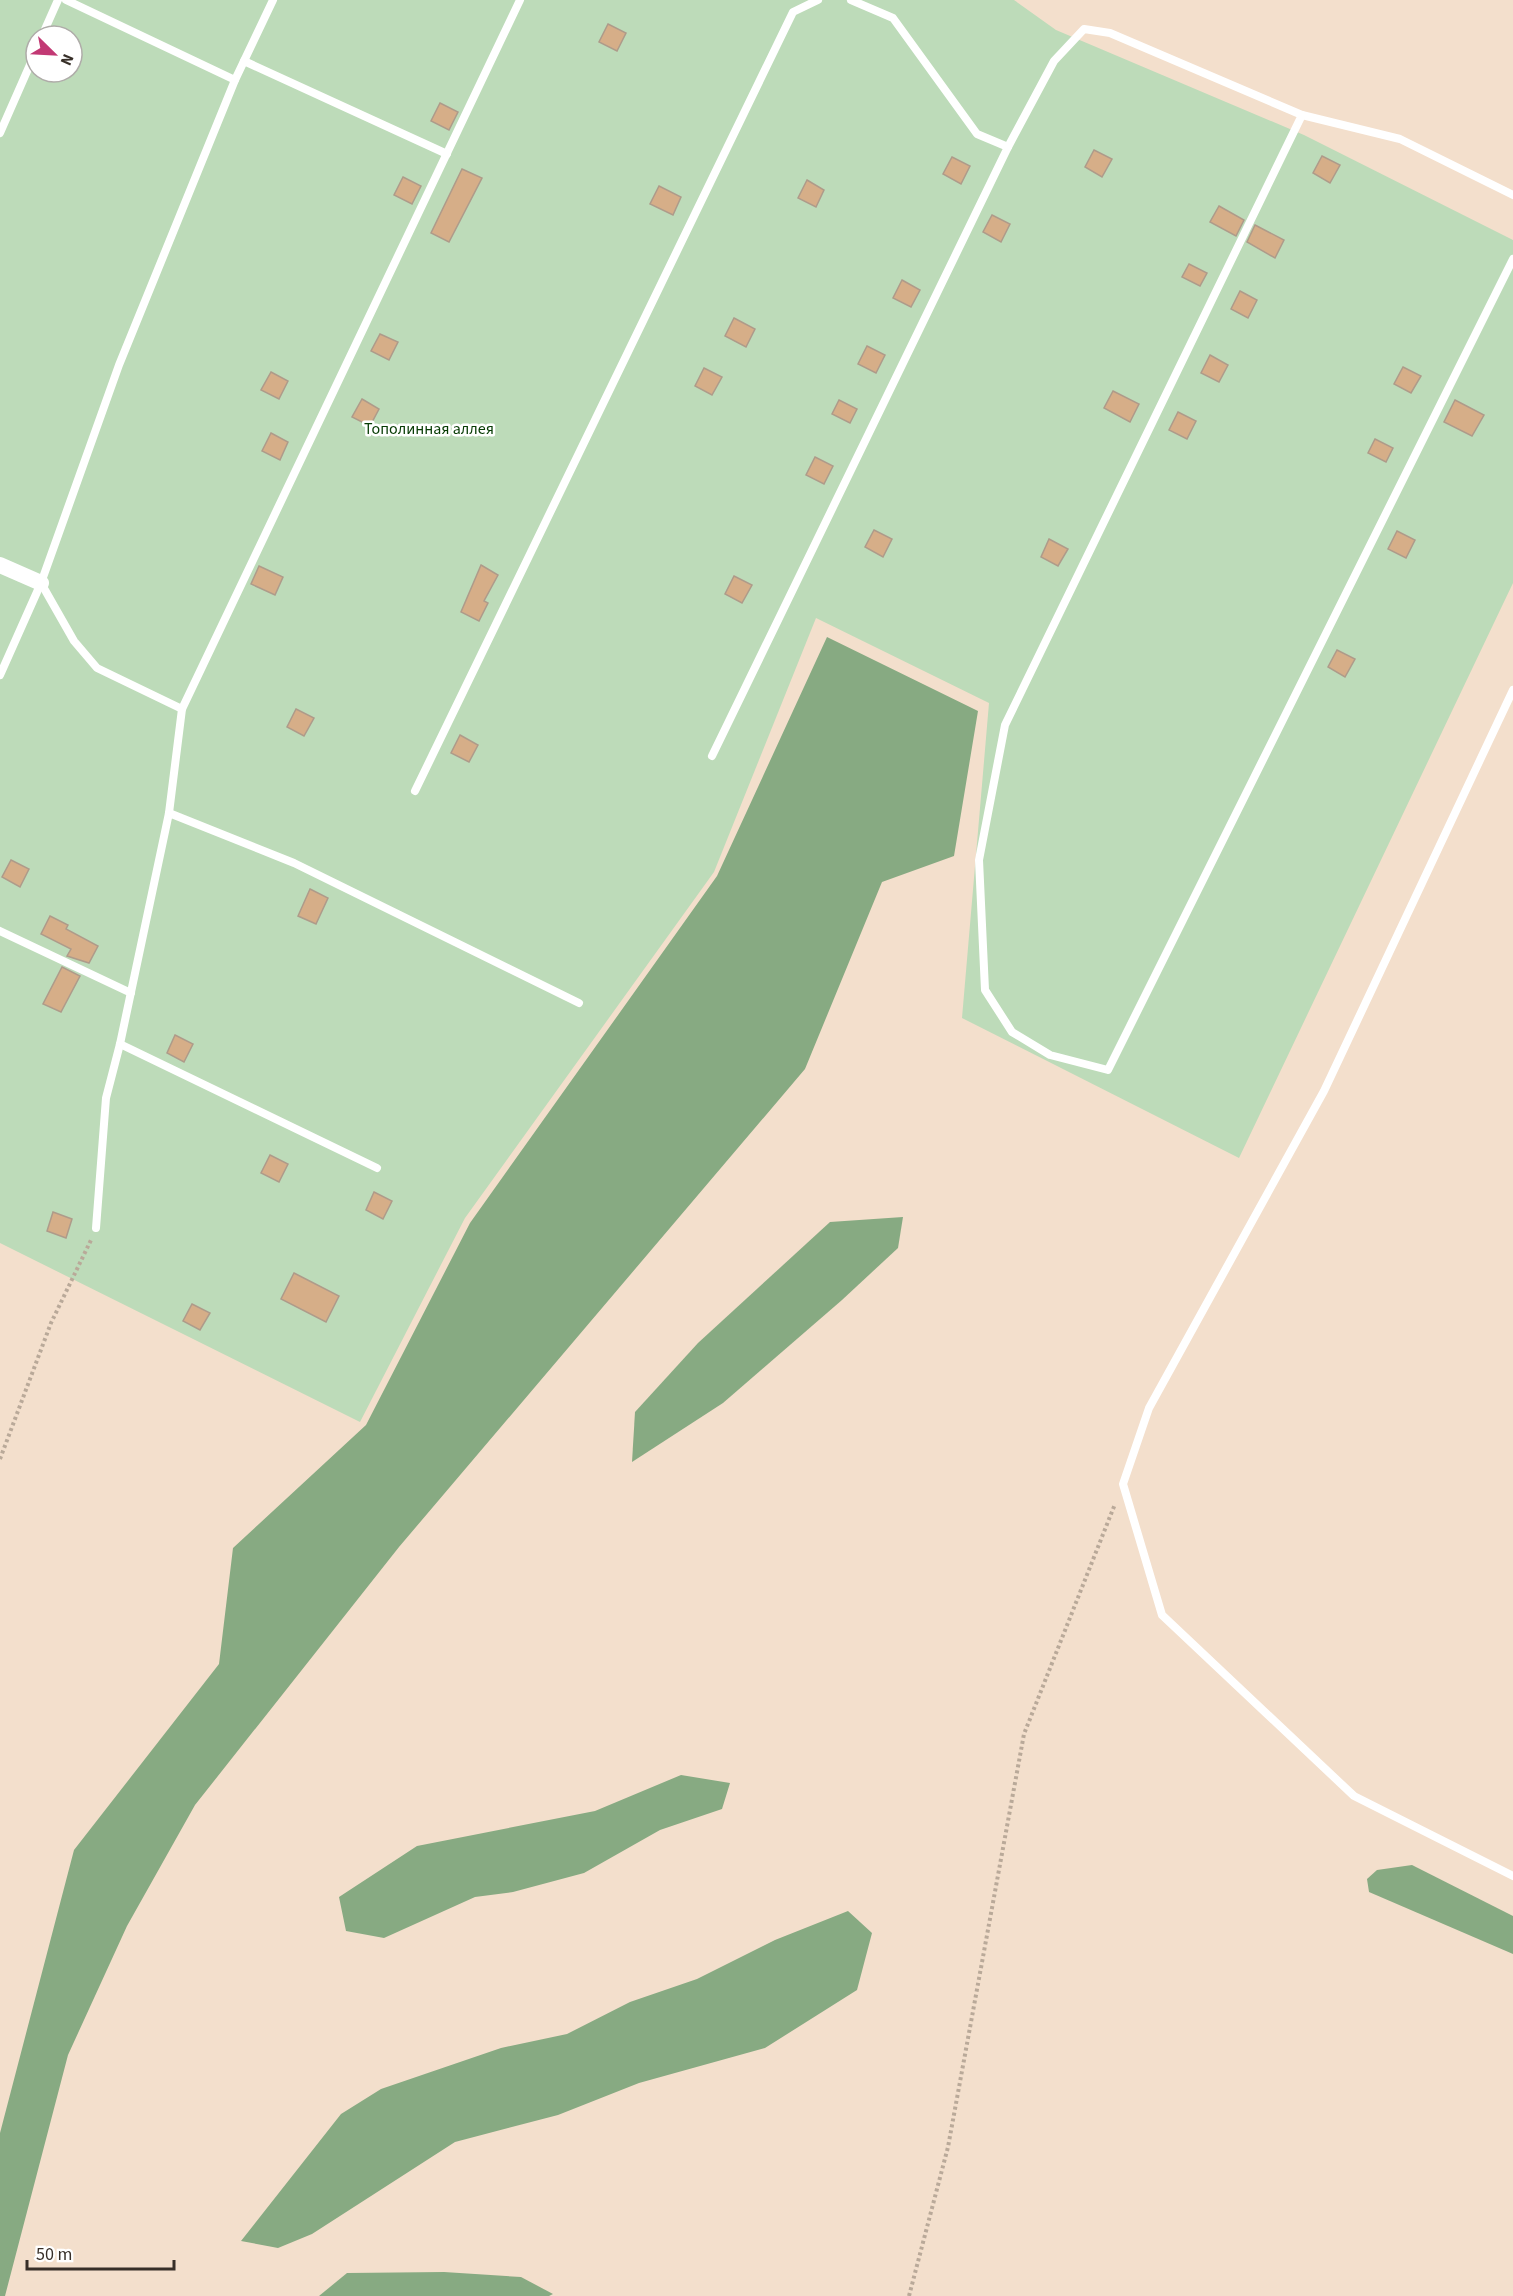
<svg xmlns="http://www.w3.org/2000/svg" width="1513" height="2296" font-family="'Source Sans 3',sans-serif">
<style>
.green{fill:#bddbb9;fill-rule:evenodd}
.forest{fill:#87aa82}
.building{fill:#d6ae88;stroke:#ae9b8a;stroke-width:1.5}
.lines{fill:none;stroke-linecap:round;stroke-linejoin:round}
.path{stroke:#b9a999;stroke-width:4;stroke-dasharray:3 3;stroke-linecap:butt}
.service{stroke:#fff;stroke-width:8}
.minor{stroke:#fff;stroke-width:16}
.labels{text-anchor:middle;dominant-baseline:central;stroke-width:5;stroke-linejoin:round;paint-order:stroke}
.park-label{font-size:16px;fill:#063b03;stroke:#fff}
</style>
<rect width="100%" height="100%" fill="#f3dfcc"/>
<path class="green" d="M0,0H1014L1056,30L1304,135L1513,240V583L1239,1158L962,1018L989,703L816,618L714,872L465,1218L360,1422L0,1243ZM36,36H72V72H36Z"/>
<g class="forest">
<path d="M827,637L978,711L954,856L882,882L805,1069L399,1547L195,1805L127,1926L68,2055L5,2296H0V2133L74,1850L219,1664L233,1548L366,1425L470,1223L717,876Z"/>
<path d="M903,1217L898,1248L842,1300L723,1403L632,1462L635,1412L698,1343L830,1222Z"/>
<path d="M681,1775L730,1783L722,1809L660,1830L584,1873L513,1892L475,1897L384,1938L346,1931L339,1897L417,1846L595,1811Z"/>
<path d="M1412,1865L1513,1916V1954L1369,1892L1367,1879L1377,1870Z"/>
<path d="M848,1911L872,1933L857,1990L765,2048L639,2083L558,2115L455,2142L312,2234L278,2248L241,2241L341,2114L381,2089L501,2048L567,2034L630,2002L697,1979L775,1940Z"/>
<path d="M444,2272L521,2277L553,2294L549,2296H319L347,2273Z"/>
</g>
<g class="building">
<path d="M608,24L626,33L617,51L599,42Z"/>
<path d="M440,103L458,112L449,130L431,121Z"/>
<path d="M1094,150L1112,159L1102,177L1085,167Z"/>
<path d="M1322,156L1340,165L1330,183L1313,173Z"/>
<path d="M952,157L970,166L961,184L943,174Z"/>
<path d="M462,169L482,178L449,242L431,233Z"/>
<path d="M403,177L421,186L412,204L394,195Z"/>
<path d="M807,180L824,190L816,207L798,198Z"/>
<path d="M659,186L681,197L673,215L650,204Z"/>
<path d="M1219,206L1244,220L1236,236L1210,222Z"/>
<path d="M992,215L1010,224L1001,242L983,232Z"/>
<path d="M1255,225L1284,240L1275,258L1247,242Z"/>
<path d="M1189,264L1207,273L1200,286L1182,277Z"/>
<path d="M902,280L920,290L911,307L893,298Z"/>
<path d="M1240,291L1257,300L1248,318L1231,309Z"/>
<path d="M734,318L755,329L746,347L725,336Z"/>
<path d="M380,334L398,342L389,360L371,351Z"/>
<path d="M867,346L885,355L876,373L858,364Z"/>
<path d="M1210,355L1228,365L1219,382L1201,373Z"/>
<path d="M1403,367L1421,376L1411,393L1394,384Z"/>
<path d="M704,368L722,377L712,395L695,386Z"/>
<path d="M271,372L288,381L279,399L261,390Z"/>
<path d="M1113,391L1139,404L1130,422L1104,408Z"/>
<path d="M362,399L379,409L370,426L352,417Z"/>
<path d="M839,400L857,409L850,423L832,414Z"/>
<path d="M1455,400L1484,415L1472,436L1444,422Z"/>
<path d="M1178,412L1196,421L1187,439L1169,430Z"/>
<path d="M271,433L288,442L280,460L262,451Z"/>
<path d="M1375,439L1393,448L1386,462L1368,453Z"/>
<path d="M815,457L833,466L824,484L806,475Z"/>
<path d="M874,530L892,539L883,557L865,547Z"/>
<path d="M1397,531L1415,540L1406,558L1388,549Z"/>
<path d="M1049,539L1068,549L1058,566L1041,557Z"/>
<path d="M481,565L498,575L484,601L488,603L479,621L461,612Z"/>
<path d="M259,566L283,577L275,595L251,584Z"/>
<path d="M734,576L752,585L742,603L725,594Z"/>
<path d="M1337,650L1355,659L1345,677L1328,667Z"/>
<path d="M296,709L314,718L304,736L287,727Z"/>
<path d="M460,735L478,745L469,762L451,753Z"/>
<path d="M11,860L29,869L20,887L2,877Z"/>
<path d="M310,889L328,898L316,924L298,916Z"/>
<path d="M50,916L68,925L66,929L98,946L89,963L67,956L71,949L41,934Z"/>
<path d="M62,967L80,976L61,1012L43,1004Z"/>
<path d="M175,1035L193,1044L184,1062L167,1053Z"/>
<path d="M270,1155L288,1164L279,1182L261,1173Z"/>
<path d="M374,1192L392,1201L383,1219L366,1210Z"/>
<path d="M53,1212L72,1219L66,1238L47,1231Z"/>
<path d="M294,1273L339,1296L326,1322L281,1299Z"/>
<path d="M192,1304L210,1313L200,1330L183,1321Z"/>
</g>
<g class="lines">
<g class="path">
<path d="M0,1459L51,1323L91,1240"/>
<path d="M909,2296L948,2147L1024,1734L1115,1504"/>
</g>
<g class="service">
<path d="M66,0L235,80"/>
<path d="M42,36L58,0"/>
<path d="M244,61L447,154"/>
<path d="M1302,115L1400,139L1513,195"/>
<path d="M0,133L36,51"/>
<path d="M1008,147L1054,61L1084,29L1110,33L1302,115L1005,725L979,860L985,990L1012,1032L1050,1055L1108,1070L1513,259"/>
<path d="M41,583L74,641L97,668L182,709"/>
<path d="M0,675L41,583L119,365L235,80L273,0"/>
<path d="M1513,690L1324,1091L1149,1408L1123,1484L1162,1615L1354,1796L1513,1876"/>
<path d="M712,756L1008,147L977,134L893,18L851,0"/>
<path d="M415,791L793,12L818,0"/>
<path d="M169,813L294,863L579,1003"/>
<path d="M0,931L131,993"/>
<path d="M120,1044L377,1168"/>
<path d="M96,1228L106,1098L120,1044L169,813L182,709L520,0"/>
</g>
<path class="minor" d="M0,565L41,583"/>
</g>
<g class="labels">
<g class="park-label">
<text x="429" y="429">Тополинная аллея</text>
</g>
</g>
<g transform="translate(54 54) rotate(114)"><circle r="28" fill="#ffffff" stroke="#afaca9" stroke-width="1.5"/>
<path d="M0-4.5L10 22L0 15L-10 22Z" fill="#c23974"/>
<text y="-9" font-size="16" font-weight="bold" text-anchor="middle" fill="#372f28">N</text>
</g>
<path d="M27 2260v9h147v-9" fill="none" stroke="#372f28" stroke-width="3"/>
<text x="36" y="2260" font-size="18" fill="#372f28" stroke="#ffffff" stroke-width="4.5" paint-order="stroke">50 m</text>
</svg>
